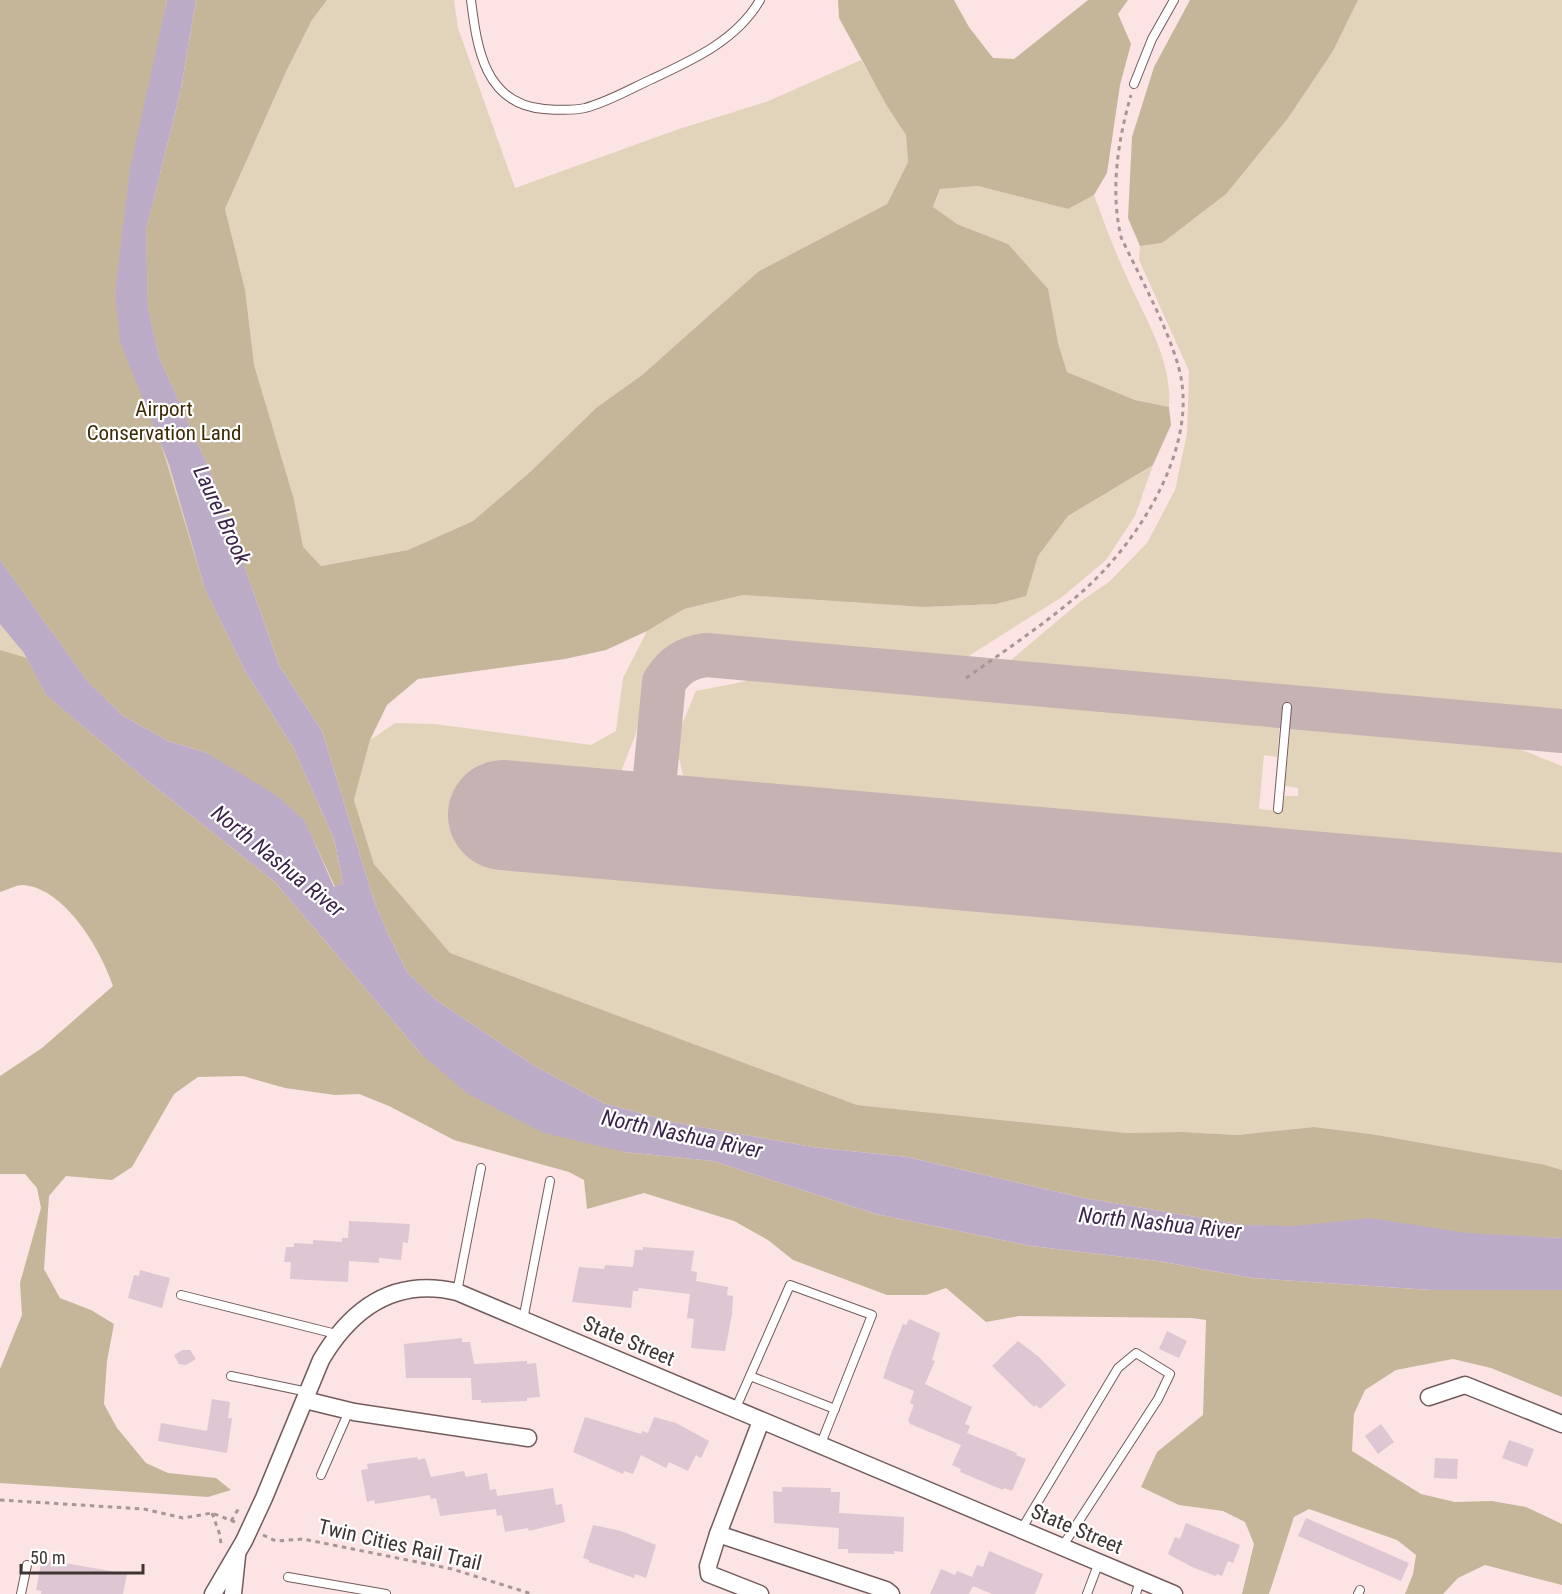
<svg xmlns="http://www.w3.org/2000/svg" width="1562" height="1594" font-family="'Roboto Condensed',sans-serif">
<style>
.green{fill:#e2d4ba}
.forest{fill:#c5b699}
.water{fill:#bcabc7}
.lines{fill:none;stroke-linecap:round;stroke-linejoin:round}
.taxiway{stroke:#c6b2b2;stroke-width:44}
.runway{stroke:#c6b2b2;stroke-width:110}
.building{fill:#dec6d2}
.service-casing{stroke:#735b5b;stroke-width:10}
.minor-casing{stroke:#735b5b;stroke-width:19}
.path{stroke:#a89696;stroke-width:3;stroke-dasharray:4.5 4.5;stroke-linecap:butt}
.service{stroke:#fff;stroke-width:8}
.minor{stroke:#fff;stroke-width:16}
.labels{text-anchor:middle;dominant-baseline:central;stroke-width:4.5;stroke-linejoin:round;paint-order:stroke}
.park-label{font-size:21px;fill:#3c2b04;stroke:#fff}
.street-label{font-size:21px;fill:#3f3434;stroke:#fff}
.water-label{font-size:22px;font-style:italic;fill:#3b2349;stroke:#fff}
</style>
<rect width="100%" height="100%" fill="#fce4e4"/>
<g class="green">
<path d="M0,0L235,253L225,209L285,74L312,20L327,0H454L458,28L515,188L679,129L766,102L861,60L906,135L908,162L887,204L759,271L642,375L596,408L530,472L473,521L408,550L321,566L303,548L0,784Z"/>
<path d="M1358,0H1562V717L1004,666L1081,601L1109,582L1147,543L1175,490L1187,433L1189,371L1139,260L1140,246L1162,243L1333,51Z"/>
<path d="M978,186L1068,209L1094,195C1104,222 1113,247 1125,273C1143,315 1173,360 1169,407L1135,400L1067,372L1058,343L1008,244L957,224L933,208L940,189Z"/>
<path d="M1153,465L1135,516L1106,560L1062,597L956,664L703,640L678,646L652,674L635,736L615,787L502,778L498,852L1562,946V1170L1371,1134L1314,1127L1237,1135L1182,1132L1126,1133L857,1105L449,953L374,864L354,800L370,740L395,723L435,724L591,745L616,731L623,678L647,631L684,609L743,595L924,607L996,604L1025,596L1038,556L1068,516Z"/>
<path d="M752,680L888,685L1280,720L1277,757L1264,755L1259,809L1282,811L1285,796H1298V788L1285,786L1291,721L1370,727L1512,746L1562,766V859L1558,870L687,793L675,741L696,691Z"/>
</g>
<g class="forest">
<path d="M0,0H167L134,168L115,293L205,589L245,671L293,747L334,839L343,883L335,887L305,822L207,753L168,741L122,715L88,682L0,560Z"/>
<path d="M196,0H327L312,20L285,74L225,209L245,290L254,365L294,500L303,547L321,566L408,550L473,521L530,472L596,408L642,375L759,271L887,204L908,162L906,135L887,106L839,18L838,0H954L969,27L993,58L1014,59L1088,0H1128L1118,14L1131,44L1120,85L1107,173L1094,195L1068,209L978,186L940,189L933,207L957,224L1008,244L1048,289L1058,343L1067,372L1135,400L1169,407L1171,425L1153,465L1068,516L1038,556L1026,596L996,604L924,607L743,595L684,609L647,631L606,650L565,659L418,679L387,705L370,740L354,800L374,864L450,953L857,1105L1126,1133L1182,1132L1237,1135L1314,1127L1371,1134L1545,1165L1562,1170V1238L1243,1225L1084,1198L907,1157L812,1147L673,1122L603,1103L533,1065L436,1000L407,972L389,936L374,901L322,731L279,665L214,480L159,357L148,308L146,230L181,89Z"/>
<path d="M1190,0H1358L1333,51L1288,118L1226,194L1162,243L1140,246L1128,218L1132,137L1154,67Z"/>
<path d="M0,650L27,658L46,695L144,778L275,882L422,1055L624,1152L713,1161L876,1214L1031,1246L1158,1261L1252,1278L1431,1290H1562V1397L1491,1368L1453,1359L1396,1370L1365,1390L1354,1414L1352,1451L1421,1494L1455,1502L1492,1501L1526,1507L1562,1524V1585L1485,1565L1458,1578L1443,1594H1405L1413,1574L1416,1555L1397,1540L1309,1509L1294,1517L1269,1594H1242L1254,1544L1245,1522L1223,1511L1179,1505L1141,1487L1157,1452L1203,1415L1206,1320L1192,1318L1019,1316L986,1322L946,1288L926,1295H887L793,1260L768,1240L734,1221L644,1193L587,1209L584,1180L569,1172L454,1140L389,1106L359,1094L335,1095L285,1088L243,1076L198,1077L174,1094L132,1167L112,1180L66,1176L49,1196L44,1269L60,1298L91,1310L114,1324L107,1361L104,1404L117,1428L146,1463L168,1473L216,1478L231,1490L208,1497L0,1483V1369L22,1315L20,1283L41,1208L37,1188L25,1174H0V1076L42,1048L113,986C101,950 65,888 23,885C16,885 7,890 0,892Z"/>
</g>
<path class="water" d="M167,0H196L181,89L146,230L148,308L159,357L214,480L279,665L322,731L374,901L389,936L407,972L436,1000L533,1065L603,1103L673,1122L812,1147L907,1157L1084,1198L1243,1225L1295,1226L1370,1218L1467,1233L1562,1238V1290H1431L1252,1278L1158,1261L1031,1246L876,1214L713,1161L624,1152L541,1132L467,1093L422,1055L275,882L144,778L46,695L24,653L0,624V560L88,682L122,715L168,741L207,753L276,795L305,821L334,887L343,883L334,839L293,747L245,671L205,589L169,464L120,342L115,293L130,169Z"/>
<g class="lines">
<g class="taxiway">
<path d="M650,828L664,682C675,665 686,658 706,655L1562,731"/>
<path d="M1542,906L1562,903"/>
</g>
<path class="runway" d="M503,815L1562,908"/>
</g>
<g class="building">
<path d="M349,1221L410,1224L408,1243L403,1242L401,1260L379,1258V1263L349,1261L348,1282L290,1279L291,1262H284L286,1247H294V1243L313,1244V1240L342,1242V1238H348Z"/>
<path d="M643,1247L694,1251L691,1271L697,1272L696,1281L728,1287L727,1295L733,1296L732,1314L725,1351L691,1348L694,1319L687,1318L690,1294L639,1288L638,1291H633L631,1308L572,1302L579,1267L604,1269L605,1265L633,1267L635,1250H643Z"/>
<path d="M140,1270L170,1278L162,1308L128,1298L134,1275L139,1276Z"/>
<path d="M909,1319L940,1333L932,1360L935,1361L925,1384L972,1407L965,1424L970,1426L967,1433L1017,1453L1016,1455L1026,1459L1012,1491L1004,1488L1003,1490L960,1472L961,1469L952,1465L961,1445L910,1424L908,1420L914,1405L910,1403L914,1391L883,1378L892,1351L903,1324L906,1325Z"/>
<path d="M1167,1331L1187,1341L1179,1358L1159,1349Z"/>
<path d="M462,1338V1342H470L474,1364L527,1361V1364L536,1363L540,1397L527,1398V1401L481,1403V1400H472L471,1378H406L404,1344Z"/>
<path d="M1018,1341L1040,1358L1066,1385L1040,1409L1036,1405L1034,1407L992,1366Z"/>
<path d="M183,1350H190L196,1359L186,1365L179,1364L174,1355Z"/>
<path d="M212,1399L230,1402L228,1418H232L227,1453L158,1441L161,1423L207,1431Z"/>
<path d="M585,1417L641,1434L642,1431L648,1433L654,1417L676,1423L709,1441L701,1458L696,1455L688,1471L669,1462L666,1468L641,1455L633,1474L624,1471L623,1474L573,1452Z"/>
<path d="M1381,1424L1394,1442L1378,1454L1365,1436Z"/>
<path d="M1509,1440L1534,1449L1527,1467L1502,1458Z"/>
<path d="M417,1457L418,1460L425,1458L431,1477L464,1471L466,1477L487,1473L490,1490L496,1489L497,1496L553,1488L556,1505L562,1504L565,1522L529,1531L528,1528L505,1532L502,1515L497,1516L496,1509L440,1516L436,1498L431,1499L430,1495L375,1504L374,1500L367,1502L361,1470L368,1469L367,1464Z"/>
<path d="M1435,1458L1458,1459L1457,1479L1434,1478Z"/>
<path d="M782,1487L831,1488V1492H840L839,1513L904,1517L903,1552L894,1551V1554L848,1553V1549H838L839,1528L774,1523L773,1491L782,1492Z"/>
<path d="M1306,1518L1409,1563L1401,1581L1298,1536Z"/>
<path d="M1186,1523L1240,1545L1233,1563L1228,1561L1222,1576L1217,1574L1216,1576L1192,1567L1168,1554L1175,1537L1180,1539Z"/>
<path d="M593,1525L621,1531L656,1545L646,1578L635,1574L634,1578L589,1562V1560L583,1558Z"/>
<path d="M989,1551L1043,1574L1035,1594H992L973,1586L969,1594H930L941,1569L955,1575L957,1571L972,1577L977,1565L983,1567Z"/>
<path d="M42,1559L127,1574L123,1594H41L42,1591L36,1590Z"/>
</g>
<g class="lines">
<g class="service-casing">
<g id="service">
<path d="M471,0C477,49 485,104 544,109C557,110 572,111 585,108C608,102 630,89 652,79C693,60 737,40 760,0"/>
<path d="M1134,84L1152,39L1174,0"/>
<path d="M1278,809L1287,707"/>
<path d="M457,1292L481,1168"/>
<path d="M181,1295L336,1334"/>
<path d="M523,1320L550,1181"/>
<path d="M231,1376L308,1392"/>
<path d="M750,1376L835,1409"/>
<path d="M735,1410L790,1285L872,1315L820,1446"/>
<path d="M321,1475L349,1411"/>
<path d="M1021,1530L1118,1368L1136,1353L1170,1374L1158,1399L1062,1547"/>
<path d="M288,1577L386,1594"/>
<path d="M21,1594L27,1565"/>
<path d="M1087,1594L1099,1562"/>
<path d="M1136,1594L1140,1580"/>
<path d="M1358,1594L1360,1590"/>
</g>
</g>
<g class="minor-casing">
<g id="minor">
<path d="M1429,1397L1465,1385L1562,1424"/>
<path d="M305,1400L354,1412L528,1438"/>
<path d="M761,1421L718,1534L886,1590L891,1594"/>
<path d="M718,1534L708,1566L709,1574L760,1594"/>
<path d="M213,1594L244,1541L264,1498L321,1360C351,1309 394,1277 457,1292L1174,1594"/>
<path d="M233,1594L237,1556"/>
</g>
</g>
<g class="path">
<path d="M966,678C1006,650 1046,623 1083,591C1136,544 1192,457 1182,384C1177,343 1139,276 1121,237C1110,190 1118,140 1131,95"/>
<path d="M0,1500L144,1509L183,1518L212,1513L235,1522"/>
<path d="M212,1513L220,1535L221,1545"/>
<path d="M231,1521L239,1508"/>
<path d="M263,1535L276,1541L303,1539L452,1569L532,1594"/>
</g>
<use href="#service" class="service"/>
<use href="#minor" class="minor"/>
</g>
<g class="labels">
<g class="park-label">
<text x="164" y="409">Airport<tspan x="164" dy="24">Conservation Land</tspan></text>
</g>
<g class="street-label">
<text transform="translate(629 1341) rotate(23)">State Street</text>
<text transform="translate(1077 1529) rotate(23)">State Street</text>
<text transform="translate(400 1545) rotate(13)">Twin Cities Rail Trail</text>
</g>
<g class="water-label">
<text transform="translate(222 515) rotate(65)">Laurel Brook</text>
<text transform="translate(278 861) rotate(39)">North Nashua River</text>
<text transform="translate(682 1134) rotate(12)">North Nashua River</text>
<text transform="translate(1160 1223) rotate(6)">North Nashua River</text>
</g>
</g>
<path d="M21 1564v9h122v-9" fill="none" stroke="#3f3434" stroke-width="3"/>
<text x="30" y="1564" font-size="18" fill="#3f3434" stroke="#ffffff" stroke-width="4.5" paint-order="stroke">50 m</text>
</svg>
